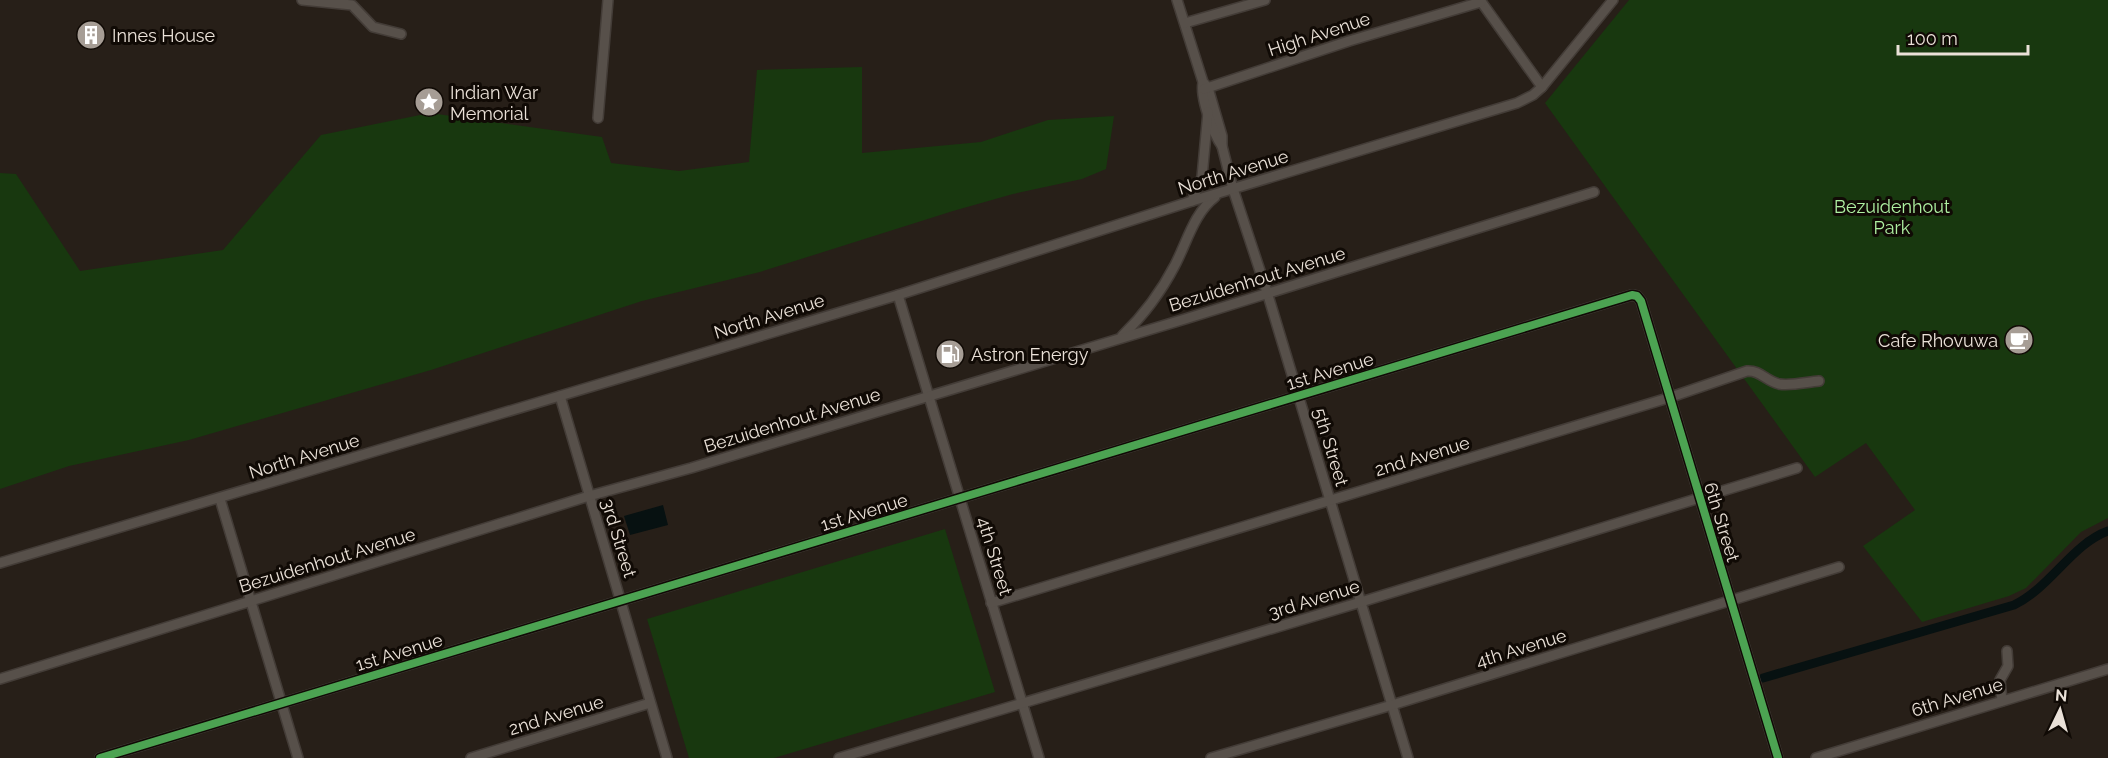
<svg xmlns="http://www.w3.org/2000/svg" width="2108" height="758" font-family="Raleway,sans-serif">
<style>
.green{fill:#18380f}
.water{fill:#071111}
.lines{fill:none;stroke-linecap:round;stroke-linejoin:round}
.canal{stroke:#071111;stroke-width:9}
.minor-casing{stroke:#433c37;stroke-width:12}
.minor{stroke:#57504a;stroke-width:9}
.cycleway-casing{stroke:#100a05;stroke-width:11}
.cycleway{stroke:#4ca352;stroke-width:8}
.labels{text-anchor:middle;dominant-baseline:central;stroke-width:6;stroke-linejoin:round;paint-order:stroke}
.street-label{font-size:18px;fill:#eae1d8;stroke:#100a05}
.poi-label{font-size:18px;fill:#eae1d8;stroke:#100a05;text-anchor:start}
.park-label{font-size:18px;fill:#aef0a1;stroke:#100a05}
</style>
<rect width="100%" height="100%" fill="#271f18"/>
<g class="green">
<path d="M1629,0H2108V518L2081,532L2026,588L2009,596L1922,622L1863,546L1915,510L1866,443L1815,477L1545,103Z"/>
<path d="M862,67V153L981,142L1048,120L1114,116L1106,169L1082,179L1013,194L953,211L760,272L642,301L431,370L189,440L69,466L0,489V173L16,174L80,271L223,250L321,135L430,113L602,137L611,163L679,171L749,162L757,70Z"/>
<path d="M945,529L995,692L774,758H689L647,619Z"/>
</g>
<path class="water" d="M663,505L668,525L630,535L624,516Z"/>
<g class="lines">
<path class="canal" d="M1763,678L2014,605C2051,587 2072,544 2108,531"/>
<g class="minor-casing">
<g id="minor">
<path d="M302,0L352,5L373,27L401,34"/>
<path d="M1177,0L1203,82L1208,88L1222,136V146L1233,189L1267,292L1408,758"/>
<path d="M1480,0L1542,87"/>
<path d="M1185,23L1265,0"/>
<path d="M1203,83C1200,97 1213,134 1222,146"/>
<path d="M1204,89L1349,41L1481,2"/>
<path d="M598,118L608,0"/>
<path d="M1192,201L1202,177L1208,112"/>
<path d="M898,295L1039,758"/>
<path d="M1122,336C1144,315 1161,292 1175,265C1187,242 1194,213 1215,197"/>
<path d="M560,396L667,758"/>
<path d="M220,499L298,758"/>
<path d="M0,563L898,295L1192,201L1517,103L1533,95L1542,87L1613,0"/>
<path d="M991,603L1668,398L1747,371C1760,370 1766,381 1779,384C1791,386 1807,382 1819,381"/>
<path d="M0,679L589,496L691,468L1185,319L1594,192"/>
<path d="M2002,701L2000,680L2008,666L2007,651"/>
<path d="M100,758L1632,295L1637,296L1641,301L1778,758"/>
<path d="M471,758L650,703"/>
<path d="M839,758L1361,602L1797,468"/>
<path d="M1211,758L1392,705L1839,567"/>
<path d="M1816,758L2108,669"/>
</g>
</g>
<use href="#minor" class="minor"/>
<g class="cycleway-casing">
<path id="cycleway" d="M100,758L1632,295L1637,296L1641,301L1778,758"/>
</g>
<use href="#cycleway" class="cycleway"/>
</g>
<defs>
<g id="building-disc" transform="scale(1.5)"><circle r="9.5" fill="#a69d95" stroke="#100a05"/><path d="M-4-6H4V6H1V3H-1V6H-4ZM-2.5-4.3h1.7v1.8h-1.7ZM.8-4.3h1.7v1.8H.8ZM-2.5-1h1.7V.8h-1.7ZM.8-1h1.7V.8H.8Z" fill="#fff"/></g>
<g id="sight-disc" transform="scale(1.5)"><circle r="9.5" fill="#a69d95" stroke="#100a05"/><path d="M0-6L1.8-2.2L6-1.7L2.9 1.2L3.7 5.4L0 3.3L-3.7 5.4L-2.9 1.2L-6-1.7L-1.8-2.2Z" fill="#fff"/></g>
<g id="cafe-disc" transform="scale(1.5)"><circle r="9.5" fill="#a69d95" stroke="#100a05"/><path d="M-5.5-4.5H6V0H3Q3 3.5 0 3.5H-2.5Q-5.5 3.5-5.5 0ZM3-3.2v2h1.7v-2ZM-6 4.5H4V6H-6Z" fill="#fff"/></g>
<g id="fuel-disc" transform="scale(1.5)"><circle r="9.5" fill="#a69d95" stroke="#100a05"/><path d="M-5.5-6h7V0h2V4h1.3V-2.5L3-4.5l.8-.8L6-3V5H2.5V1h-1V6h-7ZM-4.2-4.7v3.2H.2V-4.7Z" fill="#fff"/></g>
</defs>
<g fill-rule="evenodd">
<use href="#building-disc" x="91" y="35"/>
<use href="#sight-disc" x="429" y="102"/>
<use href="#cafe-disc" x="2019" y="340"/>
<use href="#fuel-disc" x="950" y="354"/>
</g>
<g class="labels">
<g class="street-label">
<text transform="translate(1319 34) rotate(-18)">High Avenue</text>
<text transform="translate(1233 172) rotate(-17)">North Avenue</text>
<text transform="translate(1257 279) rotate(-17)">Bezuidenhout Avenue</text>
<text transform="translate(769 316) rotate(-17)">North Avenue</text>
<text transform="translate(1330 371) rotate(-17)">1st Avenue</text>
<text transform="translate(792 420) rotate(-17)">Bezuidenhout Avenue</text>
<text transform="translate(1331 447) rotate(73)">5th Street</text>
<text transform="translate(304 456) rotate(-17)">North Avenue</text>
<text transform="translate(1422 456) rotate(-17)">2nd Avenue</text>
<text transform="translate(864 512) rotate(-17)">1st Avenue</text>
<text transform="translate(1722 522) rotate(73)">6th Street</text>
<text transform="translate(619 538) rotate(73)">3rd Street</text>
<text transform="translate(995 556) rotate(73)">4th Street</text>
<text transform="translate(327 560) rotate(-17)">Bezuidenhout Avenue</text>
<text transform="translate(1314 599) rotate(-17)">3rd Avenue</text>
<text transform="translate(1521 648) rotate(-17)">4th Avenue</text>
<text transform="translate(399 652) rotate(-17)">1st Avenue</text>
<text transform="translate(1957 697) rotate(-17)">6th Avenue</text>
<text transform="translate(556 715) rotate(-17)">2nd Avenue</text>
</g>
<g class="poi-label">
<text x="112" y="35">Innes House</text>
<text x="450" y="92">Indian War<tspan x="450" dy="21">Memorial</tspan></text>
<text x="1998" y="340" text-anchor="end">Cafe Rhovuwa</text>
<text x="971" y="354">Astron Energy</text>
</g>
<g class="park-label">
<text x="1892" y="206">Bezuidenhout<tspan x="1892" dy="21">Park</tspan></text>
</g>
</g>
<g transform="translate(2060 710) rotate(5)" stroke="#100a05" stroke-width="4.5" paint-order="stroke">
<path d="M0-4.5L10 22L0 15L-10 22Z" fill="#eae1d8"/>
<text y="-9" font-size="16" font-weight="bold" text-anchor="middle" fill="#eae1d8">N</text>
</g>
<path d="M1898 45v9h130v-9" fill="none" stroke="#eae1d8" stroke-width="3"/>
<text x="1907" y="45" font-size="18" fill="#eae1d8" stroke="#100a05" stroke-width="4.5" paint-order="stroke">100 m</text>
</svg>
